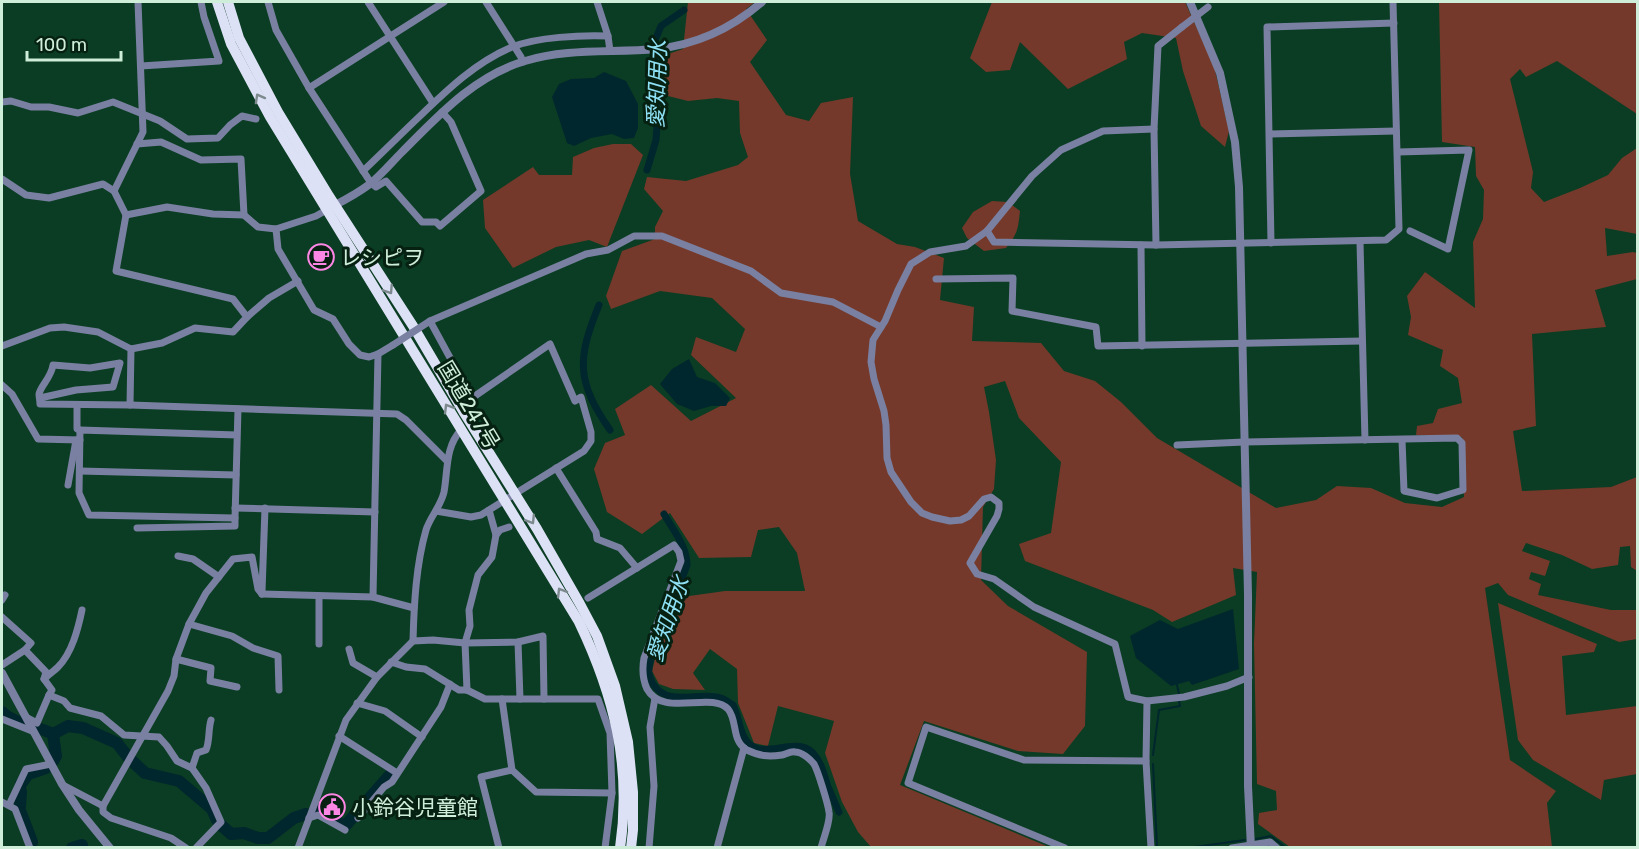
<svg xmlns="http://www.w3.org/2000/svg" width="1639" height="849" font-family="Rubik,'Noto Sans JP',sans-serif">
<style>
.green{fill:#74392a}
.water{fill:#00262e}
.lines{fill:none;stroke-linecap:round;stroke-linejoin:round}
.stream{stroke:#00262e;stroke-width:2}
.canal{stroke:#00262e;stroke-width:7}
.river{stroke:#00262e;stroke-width:12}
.minor{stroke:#7a80a1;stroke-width:7}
.tertiary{stroke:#7a80a1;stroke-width:8}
.trunk{stroke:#dde1f5;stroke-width:10}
.minor-bridge{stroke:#7a80a1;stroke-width:7}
.oneway{stroke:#7c8a8e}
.labels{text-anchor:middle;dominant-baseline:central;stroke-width:6;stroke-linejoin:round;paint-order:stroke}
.poi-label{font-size:21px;fill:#cfeed9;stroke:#062011;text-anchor:start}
.street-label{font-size:21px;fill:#cfeed9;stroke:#062011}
.water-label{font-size:22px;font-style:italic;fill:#8ee0f4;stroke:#062011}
</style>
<rect width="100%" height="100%" fill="#0a3d23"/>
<g class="green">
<path d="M688,2H755L746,9L767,40L750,62L786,115L809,121L821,103L853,97L850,174L858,221L897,244L915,247L944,258L940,300L974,307L972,341L1041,343L1064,371L1095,381L1121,402L1157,438L1276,508L1316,500L1337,486L1371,488L1405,503L1442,507L1464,497L1462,437L1416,435L1417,426L1433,423L1438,409L1462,403L1458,378L1440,366L1443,350L1408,335L1411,317L1407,296L1425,272L1475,308L1473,242L1483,219L1484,190L1476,176L1475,147L1442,142L1439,2H1637V114L1557,61L1526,77L1520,69L1510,79L1533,172L1531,188L1544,202L1580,188L1608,175L1622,158L1637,148V234L1605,228L1607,256L1633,252L1637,253V279L1595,290L1606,327L1532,334L1536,426L1513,431L1522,491L1611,487L1637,477V571L1631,567L1630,546L1620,547L1618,565L1592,569L1562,555L1526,543L1522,551L1550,561L1545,576L1531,572L1529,579L1541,584L1538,595L1611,610H1637V639L1619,642L1508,595L1498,583L1485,588L1510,760L1556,791L1547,803L1552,847H1290L1258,824L1259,813L1277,810L1276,791L1257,784L1254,644L1257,572L1233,568L1236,595L1172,622L1153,610L1025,561L1019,544L1051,533L1061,462L1019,418L1005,381L984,387L989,412L996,460L994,489L983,507L981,580L1008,606L1087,652L1085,726L1063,754L1018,751L924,721L900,785L1049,847H871L858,832L842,802L825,753L834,721L778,706L768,746L754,743L738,703L737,669L710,649L693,673L705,690L673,689L659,684L652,671L656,655L682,597L725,591H805L797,553L779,527L758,530L751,557L699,558L670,513L642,534L607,512L594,469L605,443L625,435L615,409L651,385L691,421L736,398L691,355L696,337L736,352L745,329L712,298L660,291L611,309L606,296L622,251L655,239V227L663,211L644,189L647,177L686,181L738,165L748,157L740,133L739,101L717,98L688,101L664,95L662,56L683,49Z"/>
<path d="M992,2H1185L1214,66L1229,131L1225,147L1201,126L1183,71L1176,38L1142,33L1124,42L1127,59L1068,89L1020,42L1010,70L986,72L970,58Z"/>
<path d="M613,144H631L643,155L607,247L589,240L556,247L513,268L485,228L483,200L533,167L539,175H572L573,157L594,148Z"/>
<path d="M992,201L1008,202L1020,211C1018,229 1018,233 1006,248L984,251L967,238L962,228L973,212Z"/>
<path d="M1498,603L1597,644L1594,652L1562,656L1566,715L1637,706V774L1604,780L1601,800L1533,760L1518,740Z"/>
</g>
<g class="water">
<path d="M604,72L626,81L638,104V128L634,138L624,139L612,134L591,138L574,146L567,143L552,97L559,84L571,79L594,78Z"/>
<path d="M689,359L697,377L715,383L730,398L726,406H711L694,411L677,404L660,384L672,369Z"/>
<path d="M1233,609L1239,669L1192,685L1189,681L1171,686L1136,658L1130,636L1160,620L1178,629Z"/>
</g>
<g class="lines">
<g class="stream">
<path d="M1177,685L1179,694"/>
<path d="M1153,755L1159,710L1180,706L1179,701"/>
<path d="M1153,764L1157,848"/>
<path d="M1256,839L1271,836L1286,848"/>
<path d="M1187,848L1245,840"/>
</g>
<g class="canal">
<path d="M647,170L656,140L657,127L654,43L661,26L684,10"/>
<path d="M599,305C577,359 576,381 610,430"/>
<path d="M664,514C673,530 687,546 687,565L650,661C648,670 648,676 653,684C668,708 700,691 720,698C725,699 729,703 733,705C738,715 739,726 743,735C757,767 793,733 813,753C822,763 824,775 828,787C832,795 835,804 839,812"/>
</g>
<g class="river">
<path d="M2,712C14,724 37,726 53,734L56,756L53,761"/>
<path d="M53,734L68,726L83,728L117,743L128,757"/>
<path d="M132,761L145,773L179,781L212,809L217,820"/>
<path d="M21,784L28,774L46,768"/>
<path d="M20,806L21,791"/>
<path d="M21,813L32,842"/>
<path d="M314,813L317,811L345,826L390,775"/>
<path d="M221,825L231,834L244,833L258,838H268L294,818L306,814"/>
<path d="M72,848L82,845"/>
</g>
<g class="minor">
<path d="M268,2L276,30L309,88L371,183L376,187L386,181L422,222H436L440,226L481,191L451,122L442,112"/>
<path d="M368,2L433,103"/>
<path d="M486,2L521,57L523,62"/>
<path d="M597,2L608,36L610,51"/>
<path d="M141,66L219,61L204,17L201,2"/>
<path d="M309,88L444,2"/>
<path d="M2,102L11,101L31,107H49L78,113L113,102L160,121L187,139L218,138L230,125L242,116L256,119"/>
<path d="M1154,129L1103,131L1061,150L1032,176L987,231L966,246L930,252L911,264L898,290L885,321L873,340L871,362L874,379L884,411L886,425L887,458L891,472L911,502L922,513L932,517L950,521L961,520L969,516L984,499L991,497L999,503V509L997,516L970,563L977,574L994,579L1034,607L1115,644L1128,697L1147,701L1184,697L1227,686L1249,677"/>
<path d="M1270,134L1396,131"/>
<path d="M137,144L161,142L201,160L241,159L244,215"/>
<path d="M1398,152L1469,150L1448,249L1410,231"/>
<path d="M363,171C382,153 401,134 420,116C447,90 476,62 512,47C537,37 581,35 608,36"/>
<path d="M2,179L26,195L49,198L103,184L114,191L126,215L167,207L213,214L244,215L258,227L276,229L316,216L330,208"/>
<path d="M114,191L143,132L138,2"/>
<path d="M126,215L116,271L233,299L247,317"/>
<path d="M276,229L278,249L314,310L333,319L349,344L360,355L369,357L378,354L393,345"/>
<path d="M987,231L994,242L1156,245L1386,240L1399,229L1393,2"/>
<path d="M1360,242L1365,440"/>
<path d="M1271,243L1267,27L1394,23"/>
<path d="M1141,245L1142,346"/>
<path d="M1156,245L1154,129L1158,46L1182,27"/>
<path d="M936,279L1013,278L1012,311L1096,327L1098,346L1362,341"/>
<path d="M2,346L50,328L64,327L98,332L131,349L162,343L195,328L233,332L247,317L269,298L298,281"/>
<path d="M2,385L12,394L38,439L80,440"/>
<path d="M40,398L76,390L113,387L120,363L90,368L53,365C51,378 41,385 39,394C39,397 40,401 40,404L130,405L397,414L406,420L447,461"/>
<path d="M472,398L430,321L586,254L608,250L634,236H662L751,271L781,293L833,302L881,327"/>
<path d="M77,405V429L80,430"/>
<path d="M130,405L131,349"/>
<path d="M237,435L80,430L79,493L89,515L235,518L238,409"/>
<path d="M1177,445L1244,442L1457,438L1462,443L1463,490L1437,498L1404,491L1402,440"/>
<path d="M556,468L596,532L597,539L620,548L637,568"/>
<path d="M80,471L236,475"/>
<path d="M68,485L76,440"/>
<path d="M235,508L375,512"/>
<path d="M489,510L496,535"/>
<path d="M436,511L471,517L481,515L584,451L591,441V432L581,397L575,401L550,344L472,398L463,411"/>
<path d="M137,528L235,526V518"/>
<path d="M178,556L193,559L219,577"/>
<path d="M262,591L265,508"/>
<path d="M262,594L373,597L414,608"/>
<path d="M373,597L378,354"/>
<path d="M588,598L674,545L679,552L681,561L644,658C642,669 642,678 647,689C663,718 711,691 728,709C738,721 731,741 747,750C759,756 768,757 782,755C786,754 791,751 795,752C802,752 810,759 814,764C818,771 828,804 829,812C831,821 823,839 821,848"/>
<path d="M2,600L5,595"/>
<path d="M2,617L31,643L25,650L46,672L44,679L52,690L49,695"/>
<path d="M189,624L232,636L253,648L278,656L279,690"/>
<path d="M413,641C414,604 416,565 426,530C430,517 441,506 444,492C448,470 445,447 461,430"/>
<path d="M518,642L520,699"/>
<path d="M319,644V596"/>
<path d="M349,649L353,663L377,677"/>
<path d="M176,659L211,668L210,681L237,687"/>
<path d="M391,662L406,667L425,669L459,690H467L485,699H598L610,733L612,793L605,848"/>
<path d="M2,665L25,650"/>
<path d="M44,679C48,675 54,671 58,667C72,653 78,629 82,610"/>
<path d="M467,690L465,643L470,626L469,610L478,575L492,557L496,535L500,530L509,527"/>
<path d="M502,699L512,770L536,792L612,793"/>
<path d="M1147,701L1146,761L1151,848"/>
<path d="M357,703L385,711L422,737"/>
<path d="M26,717L37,723L49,695L64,701L70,708L101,716L124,735L159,737L167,746L177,761L192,768"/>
<path d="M2,719L32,731"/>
<path d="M339,736L397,773"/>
<path d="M63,785L103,806"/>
<path d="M2,802L15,809L30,848"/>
<path d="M9,805L26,769L51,764"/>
<path d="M309,818L318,815L345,830"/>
<path d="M358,818L384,787L392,782L441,707L450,684"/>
<path d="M186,848L171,838L111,818L103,812V806L168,691L174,676L176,659L189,624L206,593L233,559L252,557L258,589L262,594"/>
<path d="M196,848L221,822L206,788L192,768L197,753L206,750C210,740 208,730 211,720"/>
<path d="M298,848L346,720L377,677L413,641L433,640L465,643L518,642L543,636L544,699"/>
<path d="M499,848L481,777L512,770"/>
<path d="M649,848L654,786L650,727L655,698"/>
<path d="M717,848L744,748"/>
<path d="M1065,848L908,783L926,727L1024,760L1146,761"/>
<path d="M1232,848L1270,842L1277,848"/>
</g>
<g class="tertiary">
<path d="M1190,2L1220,73L1235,142L1239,187L1248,595V786L1251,848"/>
<path d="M335,205C347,199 359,192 370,184C381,175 392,162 402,152C438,116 474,76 525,61C567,48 612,53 656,49C695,45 732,28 762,2"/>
<path d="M2,673L62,784L79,810L110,848"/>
</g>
<g class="trunk">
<path d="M217,2L231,44L270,117L579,622C614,695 632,766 620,848"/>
<path d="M228,2L239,38L278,112L329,196L413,326L463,411L537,529L580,604L597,636L615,686L628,742L633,792V830L631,848"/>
</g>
<g class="minor-bridge">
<path d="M1182,27L1208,7"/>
<path d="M393,345L430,321"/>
</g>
</g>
<defs><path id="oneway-chevron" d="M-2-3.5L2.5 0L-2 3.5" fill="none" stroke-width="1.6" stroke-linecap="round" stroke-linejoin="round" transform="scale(1.5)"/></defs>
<g class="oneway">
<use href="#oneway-chevron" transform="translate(259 98) rotate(-119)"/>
<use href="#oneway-chevron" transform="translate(389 290) rotate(57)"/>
<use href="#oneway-chevron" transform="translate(448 408) rotate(-121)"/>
<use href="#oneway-chevron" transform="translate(531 520) rotate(58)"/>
<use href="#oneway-chevron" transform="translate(561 592) rotate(-121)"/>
</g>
<defs>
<g id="cafe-ring" transform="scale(1.35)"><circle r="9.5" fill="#062011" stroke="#fc86e3" stroke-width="1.5"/><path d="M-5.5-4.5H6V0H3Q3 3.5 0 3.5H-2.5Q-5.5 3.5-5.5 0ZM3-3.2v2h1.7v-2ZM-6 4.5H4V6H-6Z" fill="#fc86e3"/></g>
<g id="civic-ring" transform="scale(1.35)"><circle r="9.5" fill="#062011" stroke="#fc86e3" stroke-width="1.5"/><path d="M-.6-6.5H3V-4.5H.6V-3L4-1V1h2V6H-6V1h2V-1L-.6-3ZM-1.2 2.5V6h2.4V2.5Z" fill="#fc86e3"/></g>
</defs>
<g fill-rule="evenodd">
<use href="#cafe-ring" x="321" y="257"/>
<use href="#civic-ring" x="332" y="807"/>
</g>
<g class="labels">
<g class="poi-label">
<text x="340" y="257">レシピヲ</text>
<text x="352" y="807">小鈴谷児童館</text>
</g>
<g class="street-label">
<text transform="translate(469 405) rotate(59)">国道247号</text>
</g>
<g class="water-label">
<text transform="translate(657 84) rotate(-88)">愛知用水</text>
<text transform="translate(668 619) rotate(-71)">愛知用水</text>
</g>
</g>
<rect width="1639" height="849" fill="none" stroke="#cfeed9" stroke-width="6"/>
<path d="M27 51v9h94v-9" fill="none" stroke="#cfeed9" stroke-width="3"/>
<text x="36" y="51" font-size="18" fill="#cfeed9" stroke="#062011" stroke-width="4.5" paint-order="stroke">100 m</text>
</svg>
